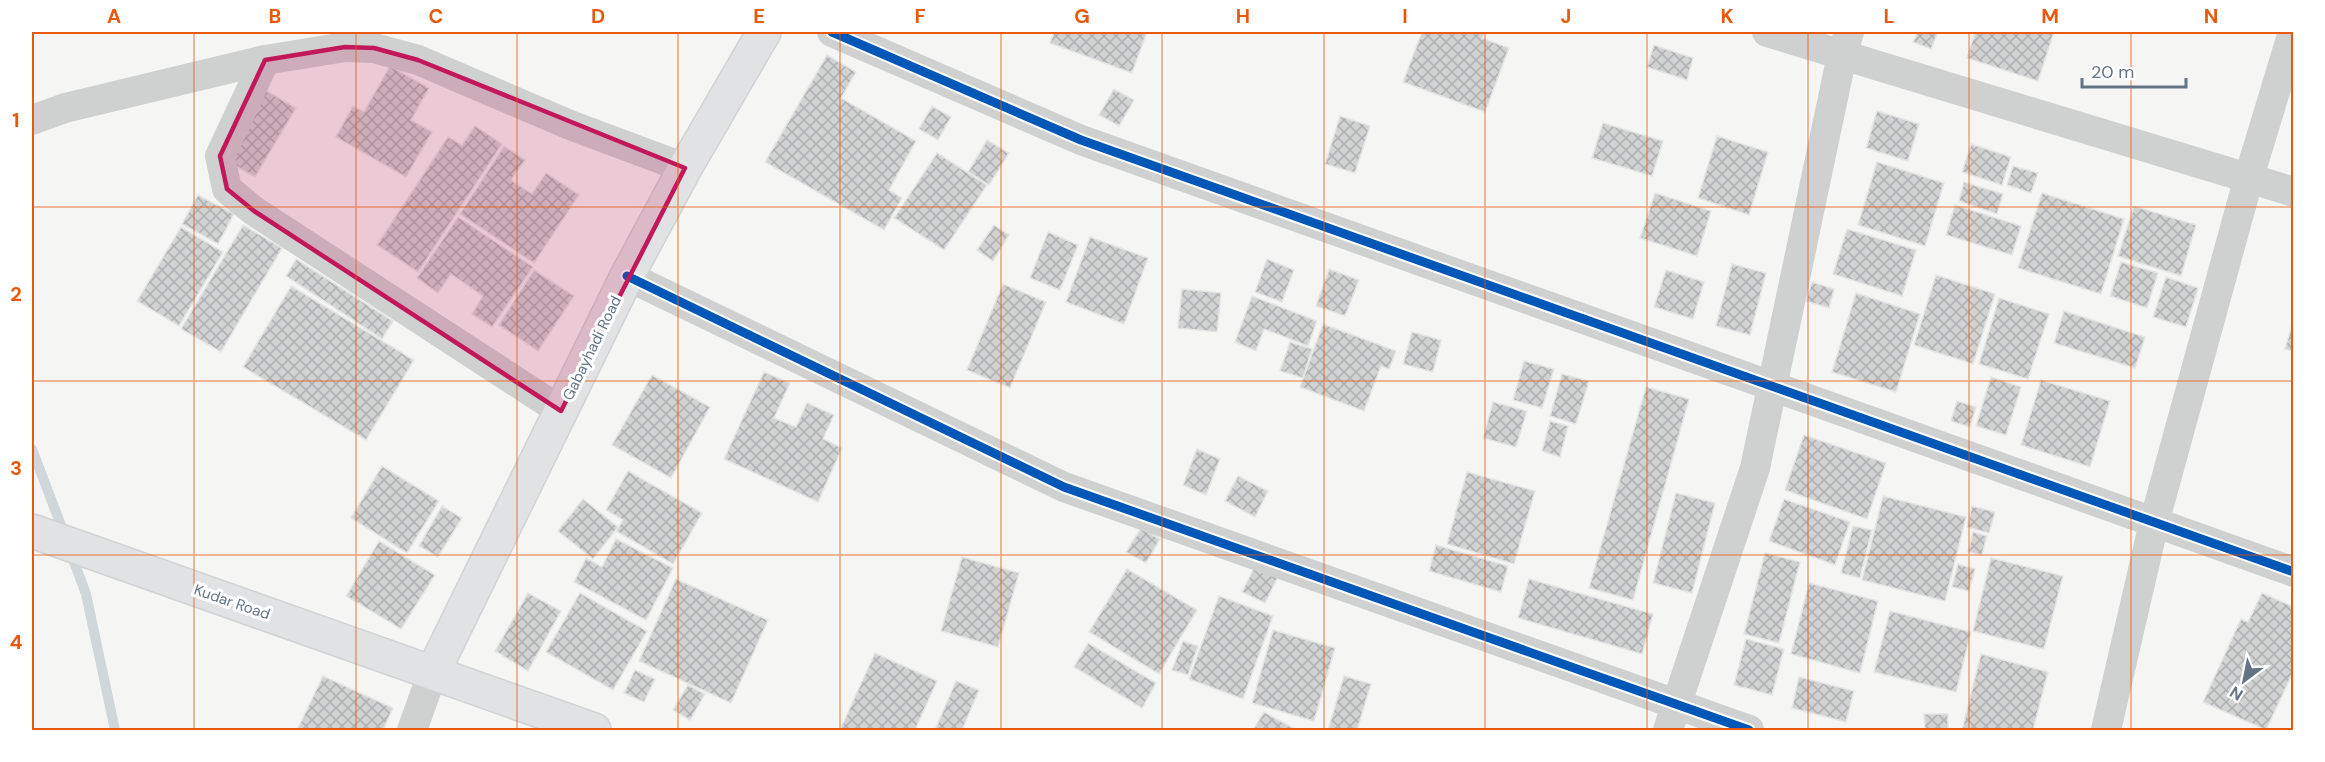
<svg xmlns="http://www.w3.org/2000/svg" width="2325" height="762" font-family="'DM Sans',sans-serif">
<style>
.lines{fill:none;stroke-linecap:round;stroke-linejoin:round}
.stream{stroke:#cfd7da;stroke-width:10}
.building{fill:url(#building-cross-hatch);stroke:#e4e5e4;stroke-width:1.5}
.secondary-casing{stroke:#d0d3d4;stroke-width:36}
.street{stroke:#cfd1d1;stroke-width:30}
.secondary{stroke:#e1e2e3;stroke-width:33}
.cycleway-casing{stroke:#fff;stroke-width:13}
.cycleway{stroke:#0057b8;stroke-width:9}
.marked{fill:#c2185b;fill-opacity:0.2;stroke:#c2185b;stroke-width:4.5;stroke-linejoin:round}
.grid{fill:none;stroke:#e8590c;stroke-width:1.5;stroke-opacity:0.55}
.labels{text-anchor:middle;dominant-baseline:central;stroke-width:6;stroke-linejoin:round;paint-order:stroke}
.street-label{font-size:15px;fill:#647486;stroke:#fff}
.neatline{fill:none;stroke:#e8590c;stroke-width:2}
.grid-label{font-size:20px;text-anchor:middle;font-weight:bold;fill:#e8590c}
</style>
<defs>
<pattern id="building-cross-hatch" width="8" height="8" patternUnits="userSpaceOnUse" patternTransform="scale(1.5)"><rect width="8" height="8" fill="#d1d2d2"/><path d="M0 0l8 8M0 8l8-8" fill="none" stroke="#adafb0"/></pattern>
</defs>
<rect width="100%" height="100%" fill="#f5f6f4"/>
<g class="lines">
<g class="stream">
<path d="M32,449L65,536"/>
<path d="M70,551L86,594L115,730"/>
</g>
</g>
<g class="building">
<path d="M1054,32H1147L1132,73L1050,43Z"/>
<path d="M1422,32H1485L1482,38L1509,48L1485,112L1403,82Z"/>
<path d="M1918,32H1938L1931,49L1913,42Z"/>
<path d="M1975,32H2054L2038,81L1967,58Z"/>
<path d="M1654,45L1693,58L1687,80L1647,67Z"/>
<path d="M827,55L856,72L841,98L916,141L889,190L902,198L884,230L765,162Z"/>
<path d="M390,66L429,88L411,120L432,132L406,177L336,137L353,106L364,112Z"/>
<path d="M253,83L296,108L255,177L213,153Z"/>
<path d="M1114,89L1134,100L1119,126L1099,115Z"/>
<path d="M932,106L951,117L938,140L919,129Z"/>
<path d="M1877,111L1919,124L1908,161L1866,148Z"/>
<path d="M1340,116L1370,126L1355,173L1325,164Z"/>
<path d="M1603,123L1663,141L1652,176L1592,158Z"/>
<path d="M475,126L502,144L418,272L377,245L448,137L462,145Z"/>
<path d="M1717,136L1768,152L1749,215L1698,198Z"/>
<path d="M987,140L1009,153L989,185L968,172Z"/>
<path d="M1971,144L2011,157L2002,185L1962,172Z"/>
<path d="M504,146L525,160L511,180L532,194L546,173L579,195L534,263L460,214Z"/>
<path d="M937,153L987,185L944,250L894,218Z"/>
<path d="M1877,162L1944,183L1925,246L1858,225Z"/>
<path d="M2013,166L2038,173L2031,193L2007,185Z"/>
<path d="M1964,182L2003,194L1997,214L1959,201Z"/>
<path d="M1655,193L1711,211L1697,256L1640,238Z"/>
<path d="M2042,193L2124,219L2101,294L2018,268Z"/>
<path d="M198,195L234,214L218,244L182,224Z"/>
<path d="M1955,205L2021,226L2012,255L1946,235Z"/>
<path d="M2134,206L2196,225L2181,276L2118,256Z"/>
<path d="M458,217L533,267L492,327L472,314L483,296L451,274L438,293L417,278Z"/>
<path d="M243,225L282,248L221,352L181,329Z"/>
<path d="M994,225L1009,235L993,261L977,250Z"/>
<path d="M181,227L223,252L179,326L137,301Z"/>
<path d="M1847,229L1916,250L1902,296L1833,274Z"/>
<path d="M1048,232L1078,245L1060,290L1030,278Z"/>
<path d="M1090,237L1148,258L1124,324L1066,302Z"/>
<path d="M296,259L393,321L382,339L286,276Z"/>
<path d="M1267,259L1294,270L1282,302L1255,292Z"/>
<path d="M2121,262L2158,273L2147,308L2110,296Z"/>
<path d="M1732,264L1766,273L1750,335L1716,326Z"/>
<path d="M1329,269L1359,280L1345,316L1316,306Z"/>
<path d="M534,270L574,296L538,351L499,325Z"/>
<path d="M1666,270L1704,282L1693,319L1654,307Z"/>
<path d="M1936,275L1995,294L1973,364L1914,345Z"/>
<path d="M2166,277L2198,288L2186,327L2153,317Z"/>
<path d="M1812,282L1834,289L1829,308L1806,301Z"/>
<path d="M1003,284L1046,302L1010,388L967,370Z"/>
<path d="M291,286L414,360L366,440L243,367Z"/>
<path d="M1182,289L1221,293L1217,332L1178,328Z"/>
<path d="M1856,293L1920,314L1896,392L1832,372Z"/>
<path d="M1252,296L1317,321L1308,346L1264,329L1256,351L1235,342Z"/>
<path d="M1999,298L2049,314L2028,379L1979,364Z"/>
<path d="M2064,311L2145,337L2135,368L2054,343Z"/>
<path d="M2294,317V351L2285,349Z"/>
<path d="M1323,324L1396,351L1389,369L1381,366L1364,411L1300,387Z"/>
<path d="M1412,332L1441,340L1433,372L1403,364Z"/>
<path d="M1290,342L1312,349L1303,378L1280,371Z"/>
<path d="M1524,361L1554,369L1542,408L1513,400Z"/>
<path d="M764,372L790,383L774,418L796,427L807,403L834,415L823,439L842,448L818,502L724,459Z"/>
<path d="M1562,374L1589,381L1576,424L1550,416Z"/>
<path d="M652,375L710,407L671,478L612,445Z"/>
<path d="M1991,377L2021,387L2006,435L1976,426Z"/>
<path d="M2041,380L2110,401L2090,467L2021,445Z"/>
<path d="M1646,387L1689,399L1633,600L1589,588Z"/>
<path d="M1957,401L1976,407L1970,427L1951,421Z"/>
<path d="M1493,402L1527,411L1516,447L1483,438Z"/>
<path d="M1550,421L1568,426L1560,457L1542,451Z"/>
<path d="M1804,435L1886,463L1867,519L1785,490Z"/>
<path d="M1197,449L1220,459L1206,495L1183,485Z"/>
<path d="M382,466L439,501L407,553L351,518Z"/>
<path d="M628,471L702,513L673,564L616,531L623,520L606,510Z"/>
<path d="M1467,472L1535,491L1514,564L1447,544Z"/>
<path d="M1238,476L1268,491L1255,517L1225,501Z"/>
<path d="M1676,493L1715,503L1692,593L1653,583Z"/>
<path d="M1883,496L1966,517L1945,601L1862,580Z"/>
<path d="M583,499L618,527L593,559L558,531Z"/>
<path d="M1784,499L1850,522L1835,565L1769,541Z"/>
<path d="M442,506L462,518L438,557L419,546Z"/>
<path d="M1972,506L1995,512L1989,533L1967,527Z"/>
<path d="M1853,526L1872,530L1860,578L1841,573Z"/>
<path d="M1141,528L1160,539L1146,563L1126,552Z"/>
<path d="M1973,532L1987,536L1982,555L1968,552Z"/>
<path d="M616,539L673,568L646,620L574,582L586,558L602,567Z"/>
<path d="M379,541L435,575L401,629L346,596Z"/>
<path d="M1436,545L1508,566L1501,592L1429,571Z"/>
<path d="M1765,553L1800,562L1779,643L1744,634Z"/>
<path d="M962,557L1019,573L998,647L941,631Z"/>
<path d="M1991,558L2063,576L2044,649L1973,631Z"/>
<path d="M1257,562L1280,573L1265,603L1242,592Z"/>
<path d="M1958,564L1975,569L1969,591L1952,587Z"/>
<path d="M1127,569L1197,610L1159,674L1089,632Z"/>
<path d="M676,579L768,620L731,703L639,661Z"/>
<path d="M1529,579L1653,614L1642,654L1518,618Z"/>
<path d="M1809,583L1878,601L1860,673L1791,654Z"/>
<path d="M528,593L561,611L528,671L495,651Z"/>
<path d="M580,593L647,631L613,690L546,652Z"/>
<path d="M2262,593L2294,607V670L2266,730L2203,702L2241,619L2248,622Z"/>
<path d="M1219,596L1273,616L1243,699L1189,679Z"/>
<path d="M1890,611L1971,632L1956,692L1874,672Z"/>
<path d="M1273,630L1335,648L1314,721L1252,703Z"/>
<path d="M1746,639L1784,649L1772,695L1734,685Z"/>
<path d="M1183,641L1198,646L1188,675L1172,670Z"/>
<path d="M1088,643L1156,683L1142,708L1074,667Z"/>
<path d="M875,653L937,681L915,730H840Z"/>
<path d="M1981,654L2048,672L2033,730H1962Z"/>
<path d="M635,670L655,679L644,702L624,693Z"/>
<path d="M323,676L393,708L383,730H297Z"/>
<path d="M1344,676L1371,684L1357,730H1328Z"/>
<path d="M1799,677L1854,691L1846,722L1792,708Z"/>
<path d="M956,681L979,690L962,730H935Z"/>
<path d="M688,685L705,694L690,720L673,710Z"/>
<path d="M1264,712L1297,730H1253Z"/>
<path d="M1924,714H1948V730H1925Z"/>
</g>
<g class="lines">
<g class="secondary-casing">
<g id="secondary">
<path d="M32,531L594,730"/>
<path d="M433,672L627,276L685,168L764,32"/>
</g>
</g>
<g class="street">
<path d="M832,32L1081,140L2294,572"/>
<path d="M1767,32L2294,192"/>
<path d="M265,60L220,156L227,189L254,211L561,411"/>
<path d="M32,120L65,108L265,60L345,47L374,48L418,60L570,125L685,168"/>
<path d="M627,276L1064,487L1749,730"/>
<path d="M412,730L433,672"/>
<path d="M1668,730L1755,468L1842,55L1849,32"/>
<path d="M2106,730L2154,523L2249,177L2293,32"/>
</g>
<use href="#secondary" class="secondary"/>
<g class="cycleway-casing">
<g id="cycleway">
<path d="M832,32L1081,140L2294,572"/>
<path d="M627,276L1064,487L1749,730"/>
</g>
</g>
<use href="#cycleway" class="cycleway"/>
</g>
<path class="marked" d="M345,47L374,48L418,60L685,168L561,411L254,211L227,189L220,156L265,60Z"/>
<path class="grid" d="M194,32V730M356,32V730M517,32V730M678,32V730M840,32V730M1001,32V730M1162,32V730M1324,32V730M1485,32V730M1647,32V730M1808,32V730M1969,32V730M2131,32V730M32,207H2294M32,381H2294M32,555H2294"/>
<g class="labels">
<g class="street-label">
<text transform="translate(592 348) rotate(-64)">Gabayhadi Road</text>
<text transform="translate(232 602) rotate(19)">Kudar Road</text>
</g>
</g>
<rect width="2325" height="762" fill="none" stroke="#ffffff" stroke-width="66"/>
<g transform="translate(2244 681) rotate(212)" stroke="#ffffff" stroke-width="4.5" paint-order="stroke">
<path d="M0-4.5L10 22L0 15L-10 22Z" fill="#647486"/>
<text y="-9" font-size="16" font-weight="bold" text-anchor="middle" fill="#647486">N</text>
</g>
<path d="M2082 78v9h104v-9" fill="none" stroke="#647486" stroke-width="3"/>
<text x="2091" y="78" font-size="18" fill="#647486" stroke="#ffffff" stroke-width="4.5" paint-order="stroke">20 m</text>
<rect x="33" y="33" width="2259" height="696" class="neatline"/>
<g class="grid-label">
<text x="114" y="23">A</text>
<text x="275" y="23">B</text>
<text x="436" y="23">C</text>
<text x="598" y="23">D</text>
<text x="759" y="23">E</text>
<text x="920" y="23">F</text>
<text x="1082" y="23">G</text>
<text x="1243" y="23">H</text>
<text x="1405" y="23">I</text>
<text x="1566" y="23">J</text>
<text x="1727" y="23">K</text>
<text x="1889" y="23">L</text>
<text x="2050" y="23">M</text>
<text x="2211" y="23">N</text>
<text x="16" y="127">1</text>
<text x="16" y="301">2</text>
<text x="16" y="475">3</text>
<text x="16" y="649">4</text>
</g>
</svg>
